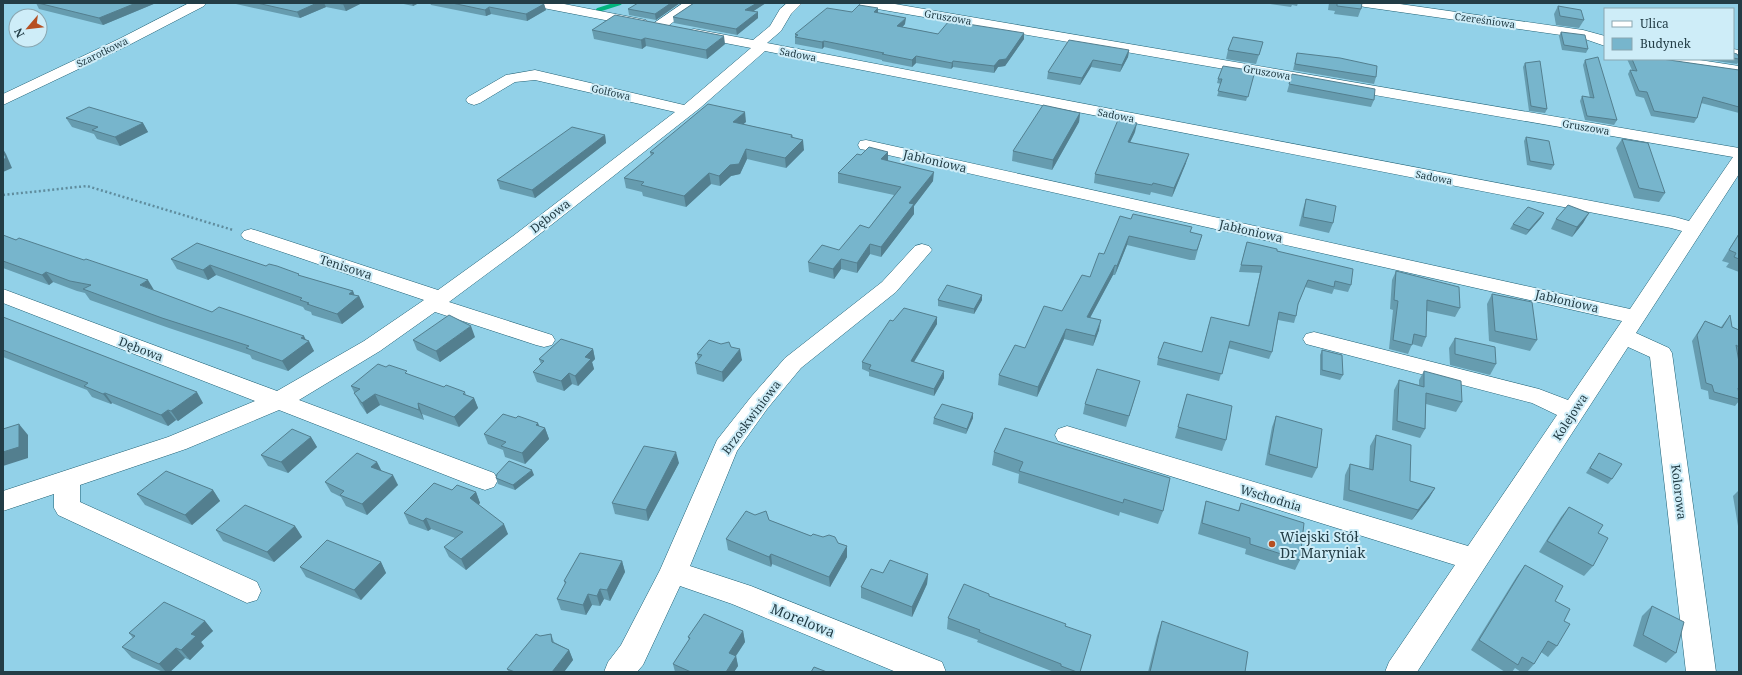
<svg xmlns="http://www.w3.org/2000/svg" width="1742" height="675" font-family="'Noto Serif',serif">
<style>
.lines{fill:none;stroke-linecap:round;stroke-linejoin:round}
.stream{stroke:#02b47d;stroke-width:4}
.minor-casing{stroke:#1f6074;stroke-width:1}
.path{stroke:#5f8c9d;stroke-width:2.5;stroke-dasharray:2 2.5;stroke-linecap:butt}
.minor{fill:#fff;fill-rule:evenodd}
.wall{fill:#669caf}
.shaded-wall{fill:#537f8f}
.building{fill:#77b5cc;stroke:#537f8f}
.poi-dot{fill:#b65022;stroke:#ceedf8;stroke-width:1.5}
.labels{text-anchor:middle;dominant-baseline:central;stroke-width:4;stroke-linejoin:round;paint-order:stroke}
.far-street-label{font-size:10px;fill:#233d46;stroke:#ceedf8}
.street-label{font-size:12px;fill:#233d46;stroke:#ceedf8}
.near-poi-label{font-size:14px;fill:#233d46;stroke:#ceedf8;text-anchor:start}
.near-street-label{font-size:14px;fill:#233d46;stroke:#ceedf8}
</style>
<rect width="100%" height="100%" fill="#92d1e8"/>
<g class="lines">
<path class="stream" d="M598,10L620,3"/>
<g class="minor-casing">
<g id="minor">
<path d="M189,3H206L204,6L129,45L3,105V94L119,39Z"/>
<path d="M531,3H559L641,19L646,20L648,23L646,26L641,27L538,7L533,6Z"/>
<path d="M683,3L697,4L664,29H654L652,26L654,23Z"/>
<path d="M787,3H802L791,14L781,31L767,43L1675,217L1689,221L1733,157L866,7L861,6L859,3H889L1739,148V174L1636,333L1669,348L1672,353L1716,672H1686L1650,357L1628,347L1417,672H1385L1389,662L1455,565L1058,441L1055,435L1058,429L1067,426L1468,546L1557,415L1532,403L1306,344L1303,339L1306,334L1314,332L1539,389L1568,400L1622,321L866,150L860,149L858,145L860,141L866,140L1630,309L1682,231L1671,228L765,51L700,108L527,244L449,302L552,335L555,340L552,345L544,347L536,345L435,312L380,351L299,400L494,473L498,480L494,487L485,490L476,487L279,410L186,449L80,485V502L257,582L261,591L257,600L247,603L58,515L54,508V494L3,511V491L168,437L255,401L3,303V289L277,391L364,341L424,300L244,239L241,235L244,231L251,229L258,231L438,290L513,236L675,112L535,80L515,82L480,103L474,105L468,103L466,100L468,97L506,75L535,70L684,105L751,48L689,36L687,33L689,30L694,29L753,40L770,26L780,9Z"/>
<path d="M1358,3H1393L1583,30L1605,36V46L1582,38L1365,7L1360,6Z"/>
<path d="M1733,49L1739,50V58L1733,57Z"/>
<path d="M1655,59H1693L1739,66V74L1662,63L1657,62Z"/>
<path d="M922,244L929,246L932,250L896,292L801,368L767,409L737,451L690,566L751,586L942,662L946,672H896L732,604L680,586L643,665L637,672H604L608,662L621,645L660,570L717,440L751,397L785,358L882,282L915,246Z"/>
</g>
</g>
<path class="path" d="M3,195L87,186L233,230"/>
<use href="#minor" class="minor"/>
</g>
<g class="wall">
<path d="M36,3H156L103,25L39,9Z"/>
<path d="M236,3H362L346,11L326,7L300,18L236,4Z"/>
<path d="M399,3H419L413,6Z"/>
<path d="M430,3H542L544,4L546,10L527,21L491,14L486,16L431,5Z"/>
<path d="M680,3L656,20L629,15L628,9Z"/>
<path d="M694,3H766L753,11L758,18L737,35L674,23L673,17Z"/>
<path d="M1263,3H1298L1297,6L1292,5L1291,7Z"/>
<path d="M1329,3H1362L1361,9L1358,17L1334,14L1335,11L1328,10Z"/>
<path d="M1558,6L1584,20L1579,28L1556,25L1554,14Z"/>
<path d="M878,8V13L905,24L902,27L938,34L1024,33V39L1005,66L998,67L994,73L953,67L951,69L916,63L912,67L882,61V60L824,47L822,49L795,44V34L852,12Z"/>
<path d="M592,30L725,44L707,59L646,46L642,49L594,39Z"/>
<path d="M1561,32L1588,49L1586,53L1562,50L1559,36Z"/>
<path d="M1263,42L1256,64L1226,59L1228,50Z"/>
<path d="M1129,50L1128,57L1120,72L1091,67L1080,85L1047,79L1048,72Z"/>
<path d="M1297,53L1376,77L1374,84L1293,70Z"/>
<path d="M1733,53L1739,57V61L1737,64L1703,59H1733Z"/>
<path d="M1627,59H1662L1739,70V113L1701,103L1697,118L1694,123L1651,116L1644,98L1636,96L1628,74L1630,70H1632Z"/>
<path d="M1585,60L1617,120L1614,125L1585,120L1580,101L1582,96L1590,98L1583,65Z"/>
<path d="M1525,63L1547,109L1545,113L1529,111L1523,67Z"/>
<path d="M1255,71L1246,101L1217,96L1221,84L1217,83L1218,79Z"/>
<path d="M1292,74L1374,100L1371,107L1287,92Z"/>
<path d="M1080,113L1079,122L1052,170L1012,161L1013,151Z"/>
<path d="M66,118L143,123L148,132L120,146L97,139L94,134L72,127Z"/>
<path d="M746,122L743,124L792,135L793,137L804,150L786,168L747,159L740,174L731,176L720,186L711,184L686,207L643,196L642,192L626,188L624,178L651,156L650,152Z"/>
<path d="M1135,132L1130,142L1186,163L1172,197L1151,192L1150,195L1094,183L1095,174Z"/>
<path d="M605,135L606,143L535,198L500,189L497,180Z"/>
<path d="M1526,137L1554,165L1551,170L1527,165L1524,141Z"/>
<path d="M1622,139L1665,193L1659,202L1634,198L1616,148Z"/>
<path d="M888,161L933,181L914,206V214L881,257L870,254L857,273L841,269L834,279L809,272L808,262L839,250L869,228L894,195L838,183V173Z"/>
<path d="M1306,199L1333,223L1329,233L1299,226L1303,209Z"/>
<path d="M1589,213L1583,223L1572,237L1551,229L1556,219Z"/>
<path d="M1541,218L1526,235L1510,229L1513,224Z"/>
<path d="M1131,219L1202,235L1195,260H1190L1127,245L1115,275H1113L1090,318L1099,330L1093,346L1064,339L1037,397L998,385L999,375L1062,311L1090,277L1104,254Z"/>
<path d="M1739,233V272L1726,267L1729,263L1722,261Z"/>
<path d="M3,235L212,312L307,340L314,351L288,371L252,359L250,355L169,328L90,300L85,293L77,291L53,282L49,285L3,268Z"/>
<path d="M1247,242L1277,251L1351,285L1348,292L1334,289L1332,294L1305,287L1298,305L1296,316L1294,323L1278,320L1272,352L1269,359L1228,348L1219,381L1157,365L1158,358L1202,352L1209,324L1248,326L1260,273L1239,272Z"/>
<path d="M171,259L266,266L353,291L354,295L359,296L364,307L342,324L312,315L311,312L305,310L303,307L216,275L208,280L177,269Z"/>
<path d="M1396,271L1460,308L1455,317L1427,311L1426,337L1422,347L1412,344L1408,354L1389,349L1393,310L1390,309L1392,280Z"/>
<path d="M1492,294L1537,340L1530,351L1489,341L1487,304Z"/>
<path d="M982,295V300L974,314L938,306V300Z"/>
<path d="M1730,315L1732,327L1739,330V355L1737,354L1739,362V401L1735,406L1709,399L1708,391L1701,389L1692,341L1705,321L1721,327Z"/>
<path d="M3,317L203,403L178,421L176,420L168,426L112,403L111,404L92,397L87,390L3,357Z"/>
<path d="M937,317V324L914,362L944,378L934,396L869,376V372L862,369V362L893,321Z"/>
<path d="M475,337L440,362L417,350L413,340Z"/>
<path d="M1455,338L1496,364L1490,375L1450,365L1449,348Z"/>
<path d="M731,347L742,360L723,382L697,374L695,363L698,360L697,354Z"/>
<path d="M593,349L595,359L592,362L594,369L578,386L572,384L564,391L537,382L533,372L541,364L539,359Z"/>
<path d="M1322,350L1343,375L1340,380L1320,375V355Z"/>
<path d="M1424,371L1462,402L1456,412L1426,404L1425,429L1420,438L1392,430L1394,390L1399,380L1419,385V380Z"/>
<path d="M409,375L444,387L465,392L466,395L474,398L478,408L459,427L422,414L424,420L380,405L367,414L360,404L351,386Z"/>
<path d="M1137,391L1126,427L1083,414L1085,404Z"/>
<path d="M1187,394L1226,440L1222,451L1175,438Z"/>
<path d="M973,413V418L966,434L933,424L934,418Z"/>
<path d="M1276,416L1317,468L1312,478L1265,465L1272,427Z"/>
<path d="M516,418L538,423L539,426L545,428L549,439L525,464L505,457L503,450L488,444L484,434Z"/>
<path d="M1005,428L1163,511L1158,524L1120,512L1119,516L1018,483L1019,474L992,465L994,452Z"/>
<path d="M1376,435L1410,481L1435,488L1429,498L1412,520L1343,500L1345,475L1350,464L1369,469L1370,446Z"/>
<path d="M311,437L317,447L288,473L268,466L261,455Z"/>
<path d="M1599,453L1612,479L1608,484L1586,473Z"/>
<path d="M377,462L381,470L398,485L367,515L346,506L341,497L331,492L325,482Z"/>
<path d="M679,463L648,521L615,514L612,503Z"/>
<path d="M534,475L515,490L498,484L496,478Z"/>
<path d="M213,490L220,501L192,525L145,505L137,494Z"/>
<path d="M452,490L476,492L480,503L478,505L508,534L466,570L449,557L444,547L455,538L431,529L428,531L409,524L404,513Z"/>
<path d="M1739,490V526H1738L1733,496Z"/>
<path d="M1206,501L1238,511L1241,503L1300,560L1295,570L1245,554L1246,549L1198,534L1203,512Z"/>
<path d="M1569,507L1598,533L1593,566L1584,576L1539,552L1561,517Z"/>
<path d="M769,520L811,536L838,543L847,546V557L830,587L772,564L771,567L728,550L726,539Z"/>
<path d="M295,526L302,537L274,562L223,541L216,530Z"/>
<path d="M622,561L625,572L610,601L604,599L600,606L592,605L586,615L561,610L557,599L565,584L564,581Z"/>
<path d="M381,562L386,573L361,600L306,577L300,567Z"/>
<path d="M1525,565L1555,601L1564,621L1557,646L1548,657L1541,652L1534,664L1527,672H1521L1515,668L1512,672H1505L1471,650L1517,576Z"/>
<path d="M883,573L928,574L927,584L912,617L861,598V587Z"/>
<path d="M989,596L1065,626L1080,672H1054L977,642L978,640L947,629L948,618Z"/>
<path d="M1652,606L1676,653L1666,663L1633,646L1642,616Z"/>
<path d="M205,621L213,631L201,642L204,646L190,660L185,658L170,672H163L132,658L122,647L133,638L129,633Z"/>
<path d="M1162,621L1245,672H1148L1157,636Z"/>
<path d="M743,631L745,642L736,656L738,666L734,672H675L673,664L689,640L688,637Z"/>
<path d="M551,634L554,642L569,650L573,660L564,672H509L507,669L540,636Z"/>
</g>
<g class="shaded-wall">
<path d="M136,3H156L103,25L99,18Z"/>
<path d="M317,3H324L326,7L300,18L297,12Z"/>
<path d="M346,3H362L346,11L343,4Z"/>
<path d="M412,3H419L413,6Z"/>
<path d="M671,3H680L656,20L655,14Z"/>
<path d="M757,3H766L746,16L745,10Z"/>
<path d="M544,4L546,10L527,21L526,14Z"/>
<path d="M489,7L491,14L486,16L485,10Z"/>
<path d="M878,8V15L874,12Z"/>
<path d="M758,12V18L737,35L736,29Z"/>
<path d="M906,18L905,24L897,33V26Z"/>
<path d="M1024,33V39L1005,66L998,67L994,73V66L999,60Z"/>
<path d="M724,36L725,44L707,59L706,50Z"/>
<path d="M645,38L646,46L642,49L641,40Z"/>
<path d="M824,41V47L822,49V42Z"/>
<path d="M1129,50L1128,57L1120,72L1122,65Z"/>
<path d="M916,56V63L912,67V60Z"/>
<path d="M1093,60L1091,67L1080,85L1082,78Z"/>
<path d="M953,61V67L951,69L952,63Z"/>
<path d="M745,112L746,122L734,132L733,122Z"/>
<path d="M1080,113L1079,122L1052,170L1053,160Z"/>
<path d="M143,123L148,132L120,146L115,137Z"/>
<path d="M1137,123L1135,132L1126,151L1128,142Z"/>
<path d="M605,135L606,143L535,198L532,190Z"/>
<path d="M803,140L804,150L786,168L785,158Z"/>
<path d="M3,149L6,154L12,168L3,172Z"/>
<path d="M746,149L747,159L740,174L731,176L720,186L719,176Z"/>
<path d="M888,152V161L881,159Z"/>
<path d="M1189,154L1186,163L1172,197L1174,188Z"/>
<path d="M934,172L933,181L914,206V214L881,257V247L909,203Z"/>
<path d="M709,173L711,184L686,207L684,196Z"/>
<path d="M1544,213L1541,218L1526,235L1529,230Z"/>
<path d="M1589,213L1583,223L1572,237L1577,227Z"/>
<path d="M1129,236L1127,245L1115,275L1117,266Z"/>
<path d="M870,244V254L857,273V263Z"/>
<path d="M841,259V269L834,279L833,269Z"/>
<path d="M210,265L216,275L208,280L203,270Z"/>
<path d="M1115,265L1113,275L1085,327L1087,317Z"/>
<path d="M46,272L53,282L49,285L42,275Z"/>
<path d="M148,280L154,290L140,285Z"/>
<path d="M353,291L356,299L359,296L364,307L342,324L337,314L349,294Z"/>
<path d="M982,295V300L974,314V309Z"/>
<path d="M937,317V324L910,368L911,361Z"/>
<path d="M1101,320L1099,330L1093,346L1095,336Z"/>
<path d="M471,326L475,337L440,362L436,351Z"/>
<path d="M1066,329L1064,339L1037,397L1038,387Z"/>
<path d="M304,336L307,342L309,341L314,351L288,371L282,361L301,338Z"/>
<path d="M593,349L595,359L592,362L594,369L578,386L575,376L585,357Z"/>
<path d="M740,349L742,360L723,382L722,372Z"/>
<path d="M944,371V378L934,396V389Z"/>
<path d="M569,373L572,384L564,391L561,381Z"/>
<path d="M197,392L203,403L178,421L171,411Z"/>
<path d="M105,393L112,403L111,404L103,394Z"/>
<path d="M375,394L380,405L367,414L362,403Z"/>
<path d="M474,398L478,408L459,427L454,417Z"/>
<path d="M418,403L422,414L424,420L419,410Z"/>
<path d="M168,410L176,420L168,426L161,415Z"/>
<path d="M973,413V418L966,434L967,429Z"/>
<path d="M538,423L541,432L545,428L549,439L525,464L522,453L536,425Z"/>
<path d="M19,424L28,435V458L3,466V452Z"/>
<path d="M311,437L317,447L288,473L281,462Z"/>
<path d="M676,452L679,463L648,521L646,510Z"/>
<path d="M377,462L382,472L371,467Z"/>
<path d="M532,470L534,475L515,490L513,485Z"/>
<path d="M393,475L398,485L367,515L362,504Z"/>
<path d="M1435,488L1429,498L1412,520L1418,510Z"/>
<path d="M213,490L220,501L192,525L185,515Z"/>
<path d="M476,492L480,503L474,509L470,498Z"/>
<path d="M426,518L431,529L428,531L423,521Z"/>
<path d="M504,524L508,534L466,570L461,559Z"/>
<path d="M295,526L302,537L274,562L267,552Z"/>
<path d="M847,546V557L830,587L829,577Z"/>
<path d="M771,554L772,564L771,567L769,557Z"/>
<path d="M622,561L625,572L610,601L607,590Z"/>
<path d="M381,562L386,573L361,600L354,590Z"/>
<path d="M928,574L927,584L912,617V607Z"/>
<path d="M600,589L604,599L600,606L597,596Z"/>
<path d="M588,594L592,605L586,615L583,605Z"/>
<path d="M205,621L213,631L201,642L204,646L190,660L181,650L191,634Z"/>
<path d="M743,631L745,642L731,663L729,653Z"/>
<path d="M176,648L185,658L170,672H166L159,664Z"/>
<path d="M569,650L573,660L564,672H552Z"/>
<path d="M736,656L738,666L734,672H726Z"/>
</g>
<g class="building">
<path d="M38,3H136L99,18Z"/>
<path d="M257,3H317L297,12Z"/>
<path d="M336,3H346L343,4Z"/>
<path d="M452,3H542L544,4L526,14L489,7L485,10Z"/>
<path d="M638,3H671L655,14L628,9Z"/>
<path d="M694,3H757L745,10L758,12L736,29L673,17Z"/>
<path d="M1336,3H1362L1361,9L1337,6V3Z"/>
<path d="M859,5L878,8L874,12L906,18L897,26L938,34L949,21L1024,33L1006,59L999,60L994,66L953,61L952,63L916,56L912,60L882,54L884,53L824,41L822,42L795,37L798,35L795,34L827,8L852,12Z"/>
<path d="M1558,6L1581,10L1584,20L1560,16Z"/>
<path d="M615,15L724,36L706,50L645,38L641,40L592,30Z"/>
<path d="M1561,32L1585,35L1588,49L1564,45Z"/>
<path d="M1233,37L1263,42L1259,55L1228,50Z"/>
<path d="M1069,40L1129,50L1122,65L1093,60L1082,78L1048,72Z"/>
<path d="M1297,53L1340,58L1377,66L1376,77L1295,64Z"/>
<path d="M1733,53L1737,54L1739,57V59L1733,58Z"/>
<path d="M1598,57L1617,120L1587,116L1582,96L1594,98L1585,60Z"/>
<path d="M1632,59H1662L1739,70V107L1703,97L1697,118L1654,111L1647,92L1639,91L1630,70L1637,71Z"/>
<path d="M1540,61L1547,109L1531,106L1525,63Z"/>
<path d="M1223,66L1255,71L1248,97L1218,91L1222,79H1218Z"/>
<path d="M1292,74L1375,89L1374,100L1289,84Z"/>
<path d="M708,104L745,112L733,122L792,135L791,137L803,140L785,158L746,149L739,164L730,165L719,176L709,173L684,196L641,185L644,182L624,178L654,153L650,152Z"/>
<path d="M1043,105L1080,113L1053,160L1013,151Z"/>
<path d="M89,107L143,123L115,137L92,130L98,127L66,118Z"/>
<path d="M1118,120L1137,123L1128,142L1189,154L1174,188L1153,183L1152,185L1095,174Z"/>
<path d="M572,127L605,135L532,190L497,180Z"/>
<path d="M1526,137L1549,141L1554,165L1530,161Z"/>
<path d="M1622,139L1648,143L1665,193L1639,188Z"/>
<path d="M869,147L888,152L881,159L934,172L909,203L914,204L881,247L870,244L857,263L841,259L833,269L808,262L822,245L839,250L860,225L869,228L901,187L838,173L857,154L861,155Z"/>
<path d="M3,151L6,158L3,160Z"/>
<path d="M1306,199L1336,206L1333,223L1303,217Z"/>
<path d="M1568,205L1589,213L1577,227L1556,219Z"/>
<path d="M1528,207L1544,213L1529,230L1513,224Z"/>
<path d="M1133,214L1192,227L1190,232L1202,235L1197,250H1193L1129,236L1117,266L1115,265L1087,317L1101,320L1095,336L1066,329L1038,387L999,375L1015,345L1025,348L1044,306L1062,311L1082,275L1090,277L1099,253L1104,254L1120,216L1131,219Z"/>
<path d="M1739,234V259L1734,257L1736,253L1729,250Z"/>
<path d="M3,235L16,240L19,238L84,260L86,259L148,280L140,285L212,312L219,307L304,336L301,338L309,341L282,361L246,348L249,346L162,318L83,289L91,285L70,281L46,272L42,275L3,261Z"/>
<path d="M1247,242L1277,249V251L1353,269L1351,285L1335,281L1334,287L1308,280L1298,304L1296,316L1279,312L1272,352L1230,341L1222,374L1158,358L1164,342L1202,352L1211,317L1249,326L1262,266L1241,265Z"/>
<path d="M197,243L266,266L269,264L277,266L299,274L298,275L353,291L349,294L359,296L337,314L307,304L309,303L300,300L302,298L210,265L203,270L171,259Z"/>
<path d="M1396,271L1459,287L1460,308L1427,300L1426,337L1414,334L1412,345L1393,340L1398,301L1394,300Z"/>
<path d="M947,285L982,295L974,309L938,300Z"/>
<path d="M1492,294L1532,302L1537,340L1495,331Z"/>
<path d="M904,308L937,317L911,361L944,371L934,389L869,369L871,365L862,362L890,320L893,321Z"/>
<path d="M449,315L471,326L436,351L413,340Z"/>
<path d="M1730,315L1732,327L1739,330V347L1736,345L1739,362V388H1738L1739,394V399L1714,392L1712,385L1706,383L1697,335L1705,321L1722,328Z"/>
<path d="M3,317L197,392L171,411L168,410L161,415L105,393L103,394L84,386L88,383L3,350Z"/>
<path d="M1455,338L1495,347L1496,364L1455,354Z"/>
<path d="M561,339L593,349L585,357L591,359L575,376L569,373L561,381L533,372L544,361L539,359Z"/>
<path d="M709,340L721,344L729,342L731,347L740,349L722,372L695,363L702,355L697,354Z"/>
<path d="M1322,350L1342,355L1343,375L1322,370Z"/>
<path d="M378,364L386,367L389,365L407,371L405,373L444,387L446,385L465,392L463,394L474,398L454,417L418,403L419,410L375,394L362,403L354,393L360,389L351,386Z"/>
<path d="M1097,369L1140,381L1129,416L1085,404Z"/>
<path d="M1424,371L1461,381L1462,402L1426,393L1425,429L1397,421L1399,380L1424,387Z"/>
<path d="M1187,394L1232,406L1226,440L1178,427Z"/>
<path d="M942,404L973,413L967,429L934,418Z"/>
<path d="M503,414L516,418L518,416L538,423L536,425L545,428L522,453L501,446L506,442L484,434Z"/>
<path d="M1276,416L1322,429L1317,468L1269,454Z"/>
<path d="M19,424V447L3,452V429Z"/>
<path d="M1005,428L1170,478L1163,511L1124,499L1123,503L1019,471L1023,462L994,452Z"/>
<path d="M292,429L311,437L281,462L261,455Z"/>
<path d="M1376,435L1411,445L1410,481L1435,488L1418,510L1349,490L1350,464L1373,470Z"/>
<path d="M644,446L676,452L646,510L612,503Z"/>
<path d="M357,453L377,462L371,467L393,475L362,504L340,495L344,491L325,482Z"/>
<path d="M1599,453L1622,464L1612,479L1590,468Z"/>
<path d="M509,461L532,470L513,485L496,478L497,474Z"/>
<path d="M166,471L213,490L185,515L137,494Z"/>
<path d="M434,483L452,490L457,485L476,492L470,498L504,524L461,559L444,547L463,532L426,518L423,521L404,513Z"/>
<path d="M1206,501L1239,511L1241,503L1304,523L1300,560L1250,544V538L1202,523Z"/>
<path d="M245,505L295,526L267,552L216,530Z"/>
<path d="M1569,507L1603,525L1598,533L1608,538L1593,566L1547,541Z"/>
<path d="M746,511L755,515L766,511L769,520L811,536L813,534L823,537L829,535L835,537L838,543L847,546L829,577L771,554L769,557L726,539Z"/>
<path d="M327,540L381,562L354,590L300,567Z"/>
<path d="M580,553L622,561L607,590L600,589L597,596L588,594L583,605L557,599L566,582L564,581Z"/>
<path d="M890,560L928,574L912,607L861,587L871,569L883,573Z"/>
<path d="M1525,565L1563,586L1555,601L1570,609L1564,621L1570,624L1557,646L1548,641L1534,664L1522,657L1518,665L1479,640Z"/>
<path d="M964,584L989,594V596L1066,624L1065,626L1091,635L1080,672H1077L1061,666V664L979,632L980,630L948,618Z"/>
<path d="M164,602L205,621L191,634L196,636L181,650L176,648L159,664L122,647L135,636L129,633Z"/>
<path d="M1652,606L1684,622L1676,653L1643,635Z"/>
<path d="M704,614L743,631L729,653L736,656L726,672H691L673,664L690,638L688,637Z"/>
<path d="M1162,621L1248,652L1245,672H1150Z"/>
<path d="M536,634L540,636L551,634L552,642L569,650L552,672H515L507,669Z"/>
<path d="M814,667L827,672H811Z"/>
</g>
<circle class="poi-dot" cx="1272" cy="544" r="4"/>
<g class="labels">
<g class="far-street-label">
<text transform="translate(948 17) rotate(10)">Gruszowa</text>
<text transform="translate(1485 20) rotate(8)">Czereśniowa</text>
<text transform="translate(102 52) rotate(-26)">Szarotkowa</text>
<text transform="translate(798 54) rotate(11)">Sadowa</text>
<text transform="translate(1267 72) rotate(10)">Gruszowa</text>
<text transform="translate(611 92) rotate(13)">Golfowa</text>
<text transform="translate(1116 115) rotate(11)">Sadowa</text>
<text transform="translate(1586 127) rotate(10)">Gruszowa</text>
<text transform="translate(1434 177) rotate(11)">Sadowa</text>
</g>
<g class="street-label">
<text transform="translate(935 161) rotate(13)">Jabłoniowa</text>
<text transform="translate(550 216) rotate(-38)">Dębowa</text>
<text transform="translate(1251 231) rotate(13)">Jabłoniowa</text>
<text transform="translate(346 267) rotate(18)">Tenisowa</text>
<text transform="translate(1567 301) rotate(13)">Jabłoniowa</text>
<text transform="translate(141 349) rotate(21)">Dębowa</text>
<text transform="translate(751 417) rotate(-53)">Brzoskwiniowa</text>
<text transform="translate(1570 417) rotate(-57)">Kolejowa</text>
<text transform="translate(1679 492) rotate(83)">Kolorowa</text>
<text transform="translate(1271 498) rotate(17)">Wschodnia</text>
</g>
<g class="near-poi-label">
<text x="1280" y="536">Wiejski Stół<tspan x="1280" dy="16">Dr Maryniak</tspan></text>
</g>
<g class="near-street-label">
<text transform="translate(803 620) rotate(22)">Morelowa</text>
</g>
</g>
<rect width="1742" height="675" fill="none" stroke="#233d46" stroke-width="8"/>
<rect x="1604" y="8" width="130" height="52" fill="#ceedf8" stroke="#8aa7b1"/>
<rect x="1612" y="21" width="20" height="6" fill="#ffffff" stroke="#8aa7b1"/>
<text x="1640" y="28" font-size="12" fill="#233d46">Ulica</text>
<rect x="1612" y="38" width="20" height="12" fill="#77b5cc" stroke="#8aa7b1"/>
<text x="1640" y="48" font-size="12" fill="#233d46">Budynek</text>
<g transform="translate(28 28) rotate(242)"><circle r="19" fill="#ceedf8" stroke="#8aa7b1"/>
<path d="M0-3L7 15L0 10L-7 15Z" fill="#b65022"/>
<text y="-6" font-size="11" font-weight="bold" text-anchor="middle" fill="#233d46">N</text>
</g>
</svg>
